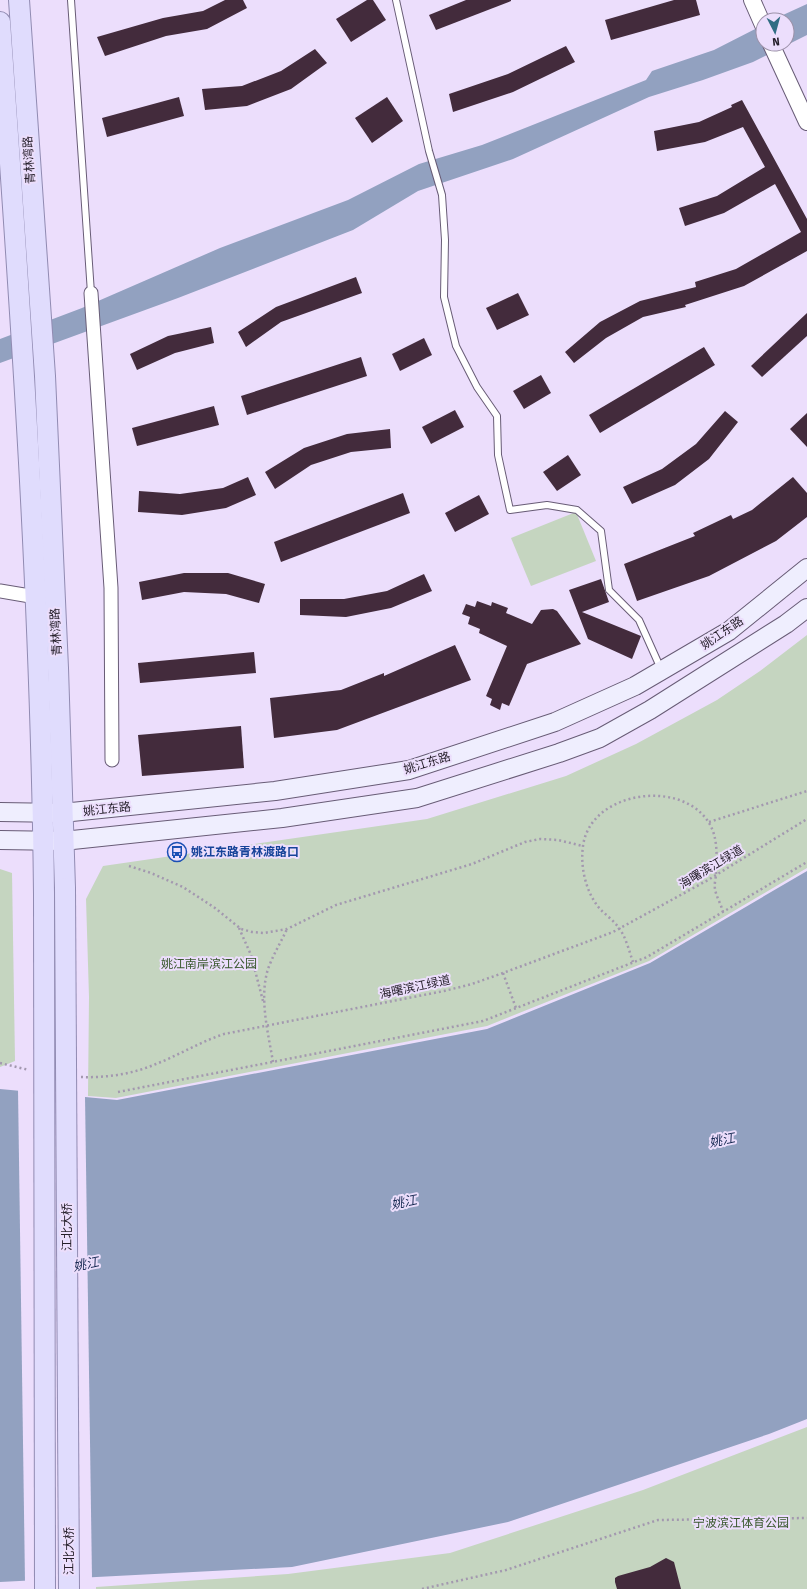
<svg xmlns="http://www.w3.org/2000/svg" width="807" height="1589" font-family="'Fira Sans','Noto Sans SC',sans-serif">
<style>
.green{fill:#c5d5c0}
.water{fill:#92a1c0}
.pier{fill:#ecdefc}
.building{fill:#432b3c}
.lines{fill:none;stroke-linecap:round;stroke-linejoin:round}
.service-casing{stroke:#685c76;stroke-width:8}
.minor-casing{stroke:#685c76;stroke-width:15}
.tertiary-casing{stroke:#685c76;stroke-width:18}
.secondary-casing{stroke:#685c76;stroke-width:20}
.primary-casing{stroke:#918bb2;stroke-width:22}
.path{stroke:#a398af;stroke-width:2.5;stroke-dasharray:2 3;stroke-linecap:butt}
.service{stroke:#fff;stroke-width:6}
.minor{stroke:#fff;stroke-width:13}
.tertiary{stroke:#fff;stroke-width:16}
.secondary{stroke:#efeefe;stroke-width:18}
.primary{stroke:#e0dcfd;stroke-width:20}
.primary-bridge-casing{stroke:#918bb2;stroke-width:22;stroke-linecap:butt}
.primary-bridge{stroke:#e0dcfd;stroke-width:20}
.labels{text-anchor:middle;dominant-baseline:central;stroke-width:4;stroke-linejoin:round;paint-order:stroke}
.street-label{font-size:12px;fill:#241e29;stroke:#ecdefc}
.transit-label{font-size:12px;font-weight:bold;fill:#164399;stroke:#ecdefc;text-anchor:start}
.park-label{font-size:12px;fill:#37572b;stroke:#ecdefc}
.water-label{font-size:13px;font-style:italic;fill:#162851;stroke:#ecdefc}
</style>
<rect width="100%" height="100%" fill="#ecdefc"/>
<g class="green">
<path d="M576,512L596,561L531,586L511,538Z"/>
<path d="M807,635V868L649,961L487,1026L116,1098L88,1096L89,997L86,899L103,866L427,819L566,776L636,744L717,700L760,671Z"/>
<path d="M0,869L12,873L15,1061L0,1067Z"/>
<path d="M807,1427V1589H96V1587L288,1574L450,1553L643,1490Z"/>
</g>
<g class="water">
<path d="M807,4V35L753,62L703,80L649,97L513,159L418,191L353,230L178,298L0,363V339L82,308L220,248L348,200L419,164L482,145L646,80L652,71L714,50L763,25V44H787V20H772Z"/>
<path d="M807,871V1419L769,1434L508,1522L292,1567L0,1582V1089L117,1100L487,1029L650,963Z"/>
</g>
<path class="pier" d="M18,1089L85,1096L92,1579L25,1582Z"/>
<g class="building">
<path d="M225,0H243L247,8L207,29L166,36L105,56L97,37L163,18L203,11Z"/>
<path d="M367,0H373L386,20L351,42L336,19Z"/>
<path d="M466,0H511V1L436,30L429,15Z"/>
<path d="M674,0H696L700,15L611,40L605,20Z"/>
<path d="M566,46L575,62L513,92L453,112L449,94L508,74Z"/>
<path d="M315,49L327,63L291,89L247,106L205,110L202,89L242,86L281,71Z"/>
<path d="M179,97L184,116L107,137L102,118Z"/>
<path d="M387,97L403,121L372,143L355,118Z"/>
<path d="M742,100L807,219V251L744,286L685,305L686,307L643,317L606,338L574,363L565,352L600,322L640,301L696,287L695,282L736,269L801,232L775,184L724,213L685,226L679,208L717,196L765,167L743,127L705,142L657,151L654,131L699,122L732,107L731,105Z"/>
<path d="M356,277L362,293L281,322L246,347L238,332L276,307Z"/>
<path d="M518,293L529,315L497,330L486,308Z"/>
<path d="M807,313V336L762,377L751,366Z"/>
<path d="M211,327L214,343L175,353L137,370L130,354L168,336Z"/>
<path d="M424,338L432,355L400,371L392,354Z"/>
<path d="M704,347L715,365L600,433L589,415Z"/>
<path d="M361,357L367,376L247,415L241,396Z"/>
<path d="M541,375L551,393L524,409L513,391Z"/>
<path d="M214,406L219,425L137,446L132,428Z"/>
<path d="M455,410L464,427L431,444L422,427Z"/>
<path d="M725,411L738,422L709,459L675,485L632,504L623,487L662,469L696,444Z"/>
<path d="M807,413V447L790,429Z"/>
<path d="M390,429L391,448L351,452L311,465L275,489L265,472L304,448L347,434Z"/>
<path d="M568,455L581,475L557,491L543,472Z"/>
<path d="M248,477L256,495L226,508L182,515L138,512L139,491L180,494L223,488Z"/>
<path d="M793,477L807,493V517L776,541L709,576L637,601L624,564L695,536L693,533L731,515L733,519L752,510Z"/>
<path d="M403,493L410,513L281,562L274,542Z"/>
<path d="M479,495L489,514L455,532L445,513Z"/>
<path d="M184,573H228L265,584L259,603L226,594L184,592L142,600L139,582Z"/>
<path d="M424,574L432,591L391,608L346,617L300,615V599H344L387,591Z"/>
<path d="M601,579L609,602L582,612L641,636L632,659L588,639L569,590Z"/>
<path d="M477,601L491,606L492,602L508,608L506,613L532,624L541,610L553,609L557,611L581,644L527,664L509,706L502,703L500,710L490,705L492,699L486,696L507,646L479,633L480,629L468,624L470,617L462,614L466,604L475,607Z"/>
<path d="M455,645L471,680L337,730L274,738L270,698L341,690L384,673V676Z"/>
<path d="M254,652L256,673L140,683L138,663Z"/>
<path d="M241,726L244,768L142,776L138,735Z"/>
<path d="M666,1558L674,1562L681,1589H617L615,1582V1578L618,1576L650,1567Z"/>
</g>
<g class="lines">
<g class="service-casing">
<g id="service">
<path d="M71,0L91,293"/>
<path d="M396,0L429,151L442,195L445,240L444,297L456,346L477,387L497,416L498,455L510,510L547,505L577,510L601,531L609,590L639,620L661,669"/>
</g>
</g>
<g class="minor-casing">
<g id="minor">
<path d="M91,293L111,588L112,760"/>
<path d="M0,591L36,597"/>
</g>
</g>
<g class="tertiary-casing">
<g id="tertiary">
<path d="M752,0L763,25"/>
<path d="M771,44L807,122"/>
</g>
</g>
<g class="secondary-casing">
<g id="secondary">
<path d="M0,812L62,813L275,791L409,770L555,722L635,686L729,631L807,568"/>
<path d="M0,840L63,841L282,818L417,798L559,753L600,738L650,710L786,624L807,608"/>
</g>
</g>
<g class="primary-casing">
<g id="primary">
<path d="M19,0L45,376L58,668L65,888"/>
<path d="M0,22C21,313 41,603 44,894"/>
</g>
</g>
<g class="path">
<path d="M709,822L807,791"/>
<path d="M129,866L151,873L183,887L215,908L241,929L252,932L264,933L287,929L336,905L472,864L525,842L540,839L558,840L583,846"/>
<path d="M239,928L251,955L263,1001"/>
<path d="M633,962C629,951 626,937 619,928C614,921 606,915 600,909C586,893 580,867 583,846C590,791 682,778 709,823C718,837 717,857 716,874C716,878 714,884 715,889C716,896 721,904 723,912"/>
<path d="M503,973L516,1008"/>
<path d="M273,1062C268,1032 259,998 268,969C273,955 281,942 287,929"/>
<path d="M0,1063L29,1070"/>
<path d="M81,1077C106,1078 133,1074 156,1064C179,1055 200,1042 224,1034L444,991L472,984L503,973L613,932L708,880L807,819"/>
<path d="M118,1092L483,1021L647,957L807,862"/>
<path d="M422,1589L506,1570L658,1520L807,1518"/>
</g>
<use href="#service" class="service"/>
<use href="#minor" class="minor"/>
<use href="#tertiary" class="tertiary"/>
<use href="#secondary" class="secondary"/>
<use href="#primary" class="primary"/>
<g class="primary-bridge-casing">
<g id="primary-bridge">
<path d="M65,888L69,1589"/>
<path d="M44,894L45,1589"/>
</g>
</g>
<use href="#primary-bridge" class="primary-bridge"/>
</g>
<defs>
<g id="bus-ring" transform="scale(1)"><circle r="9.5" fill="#ecdefc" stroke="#1a4fb4" stroke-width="1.5"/><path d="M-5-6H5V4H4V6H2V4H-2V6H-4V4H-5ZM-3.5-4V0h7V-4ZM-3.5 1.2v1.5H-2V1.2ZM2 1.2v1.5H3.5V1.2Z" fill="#1a4fb4"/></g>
</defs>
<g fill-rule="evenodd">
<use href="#bus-ring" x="177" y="852"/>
</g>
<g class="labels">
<g class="street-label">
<text transform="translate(29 160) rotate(-94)">青林湾路</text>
<text transform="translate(56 632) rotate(-93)">青林湾路</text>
<text transform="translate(722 633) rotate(-34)">姚江东路</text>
<text transform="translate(427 763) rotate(-17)">姚江东路</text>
<text transform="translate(107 809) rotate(-6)">姚江东路</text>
<text transform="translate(711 867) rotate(-31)">海曙滨江绿道</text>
<text transform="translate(415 987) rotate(-12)">海曙滨江绿道</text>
<text transform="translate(67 1227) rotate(-90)">江北大桥</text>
<text transform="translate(69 1551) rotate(-90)">江北大桥</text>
</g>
<g class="transit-label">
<text x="191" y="852">姚江东路青林渡路口</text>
</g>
<g class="park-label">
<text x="209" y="964">姚江南岸滨江公园</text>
<text x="741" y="1523">宁波滨江体育公园</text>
</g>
<g class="water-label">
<text transform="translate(722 1140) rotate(-11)">姚江</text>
<text transform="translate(404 1202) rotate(-11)">姚江</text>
<text transform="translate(86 1264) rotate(-11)">姚江</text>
</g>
</g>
<g transform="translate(775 32) rotate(174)"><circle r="19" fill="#ecdefc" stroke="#9c91a8"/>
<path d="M0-3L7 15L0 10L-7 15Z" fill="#306d83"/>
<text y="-6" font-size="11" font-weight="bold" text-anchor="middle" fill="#241e29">N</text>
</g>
</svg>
